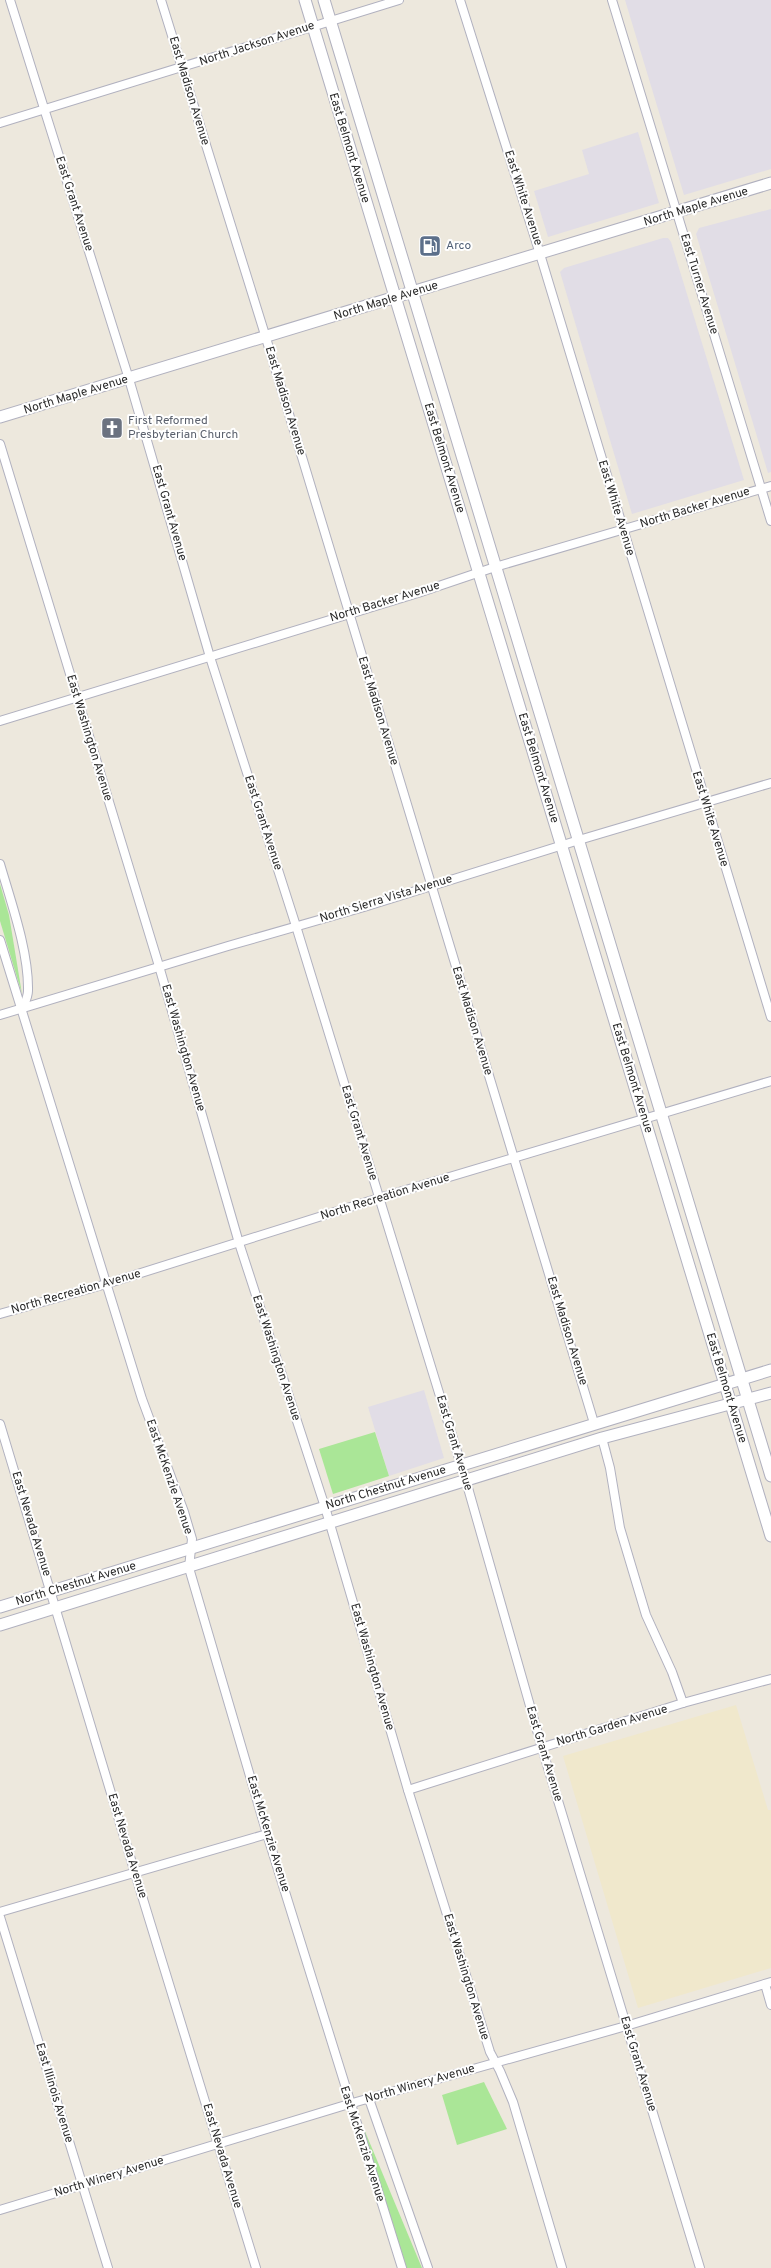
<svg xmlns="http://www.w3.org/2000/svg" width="771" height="2268" font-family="Overpass,sans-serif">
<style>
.industrial{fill:#e1dde6}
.education{fill:#f0e8cc}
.green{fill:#aae697}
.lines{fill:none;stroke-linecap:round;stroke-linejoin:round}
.street-casing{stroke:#b1b1bf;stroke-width:10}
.secondary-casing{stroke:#b1b1bf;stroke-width:13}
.street{stroke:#fff;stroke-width:8}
.secondary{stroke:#fff;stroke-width:11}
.labels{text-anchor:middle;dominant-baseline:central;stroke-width:4;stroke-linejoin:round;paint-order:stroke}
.street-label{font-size:12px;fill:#2b2b2b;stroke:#fff}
.service-label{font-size:12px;fill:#4e5e75;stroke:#fff;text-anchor:start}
.worship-label{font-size:12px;fill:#5b616d;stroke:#fff;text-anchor:start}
</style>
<rect width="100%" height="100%" fill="#ede8dd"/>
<g class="industrial">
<path d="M625,0H771V169L684,195Z"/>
<path d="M638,132L659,203L548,237L534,191L589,174L582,150Z"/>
<path d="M771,209V472L768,473L696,234L699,228Z"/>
<path d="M663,238H668L671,242L744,480L632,514L560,272L564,268Z"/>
<path d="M424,1390L444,1458L389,1476L368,1407Z"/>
</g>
<path class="education" d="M736,1705L768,1810H771V1968L638,2008L563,1756Z"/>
<g class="green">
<path d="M0,884L9,915L22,994L0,921Z"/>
<path d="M375,1432L389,1476L333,1494L319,1449Z"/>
<path d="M484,2082L507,2129L457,2145L442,2095Z"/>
<path d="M359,2117L422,2268H406Z"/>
</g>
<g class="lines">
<g class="street-casing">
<g id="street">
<path d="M10,0L129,379L210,657L296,926L466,1481L542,1748L700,2268"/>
<path d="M161,0L266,338L594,1423"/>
<path d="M460,0L540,254L771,1017"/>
<path d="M612,0L771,521"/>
<path d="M0,123L399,0"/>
<path d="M0,444L159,966L239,1243L325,1507L408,1790L490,2052L500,2071L513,2102L562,2268"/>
<path d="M0,721L418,593L495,567L771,486"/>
<path d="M0,864C11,902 29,952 28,991C28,996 25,1003 23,1008"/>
<path d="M0,940L142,1399L184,1512L192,1539L189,1568L267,1834L402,2268"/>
<path d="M0,1015L228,946L364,907L579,840L771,783"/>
<path d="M0,1314L106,1284L379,1198L771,1081"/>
<path d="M0,1424L135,1873L256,2268"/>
<path d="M602,1438L610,1468L620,1528L646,1615L672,1672L683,1703"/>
<path d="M408,1790L683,1703L771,1679"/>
<path d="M0,1912L267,1834"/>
<path d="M0,1917L108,2268"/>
<path d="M765,1984L771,2005"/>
<path d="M369,2099L428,2268"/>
<path d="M0,2210L349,2104L626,2026L771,1982"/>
</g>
</g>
<g class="secondary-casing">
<g id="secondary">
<path d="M305,0L771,1536"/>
<path d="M324,0L771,1476"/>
<path d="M0,417L771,183"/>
<path d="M0,1607L771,1370"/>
<path d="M0,1625L602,1438L771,1393"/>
</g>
</g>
<use href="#street" class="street"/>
<use href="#secondary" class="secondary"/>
</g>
<defs>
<g id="fuel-square" transform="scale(1.15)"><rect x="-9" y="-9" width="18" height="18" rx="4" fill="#5c6f8a" stroke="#fff"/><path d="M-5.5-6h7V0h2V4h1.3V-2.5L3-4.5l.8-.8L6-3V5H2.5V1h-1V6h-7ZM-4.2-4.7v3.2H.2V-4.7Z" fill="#fff"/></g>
<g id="church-square" transform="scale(1.15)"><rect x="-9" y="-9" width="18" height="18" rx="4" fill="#6b7280" stroke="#fff"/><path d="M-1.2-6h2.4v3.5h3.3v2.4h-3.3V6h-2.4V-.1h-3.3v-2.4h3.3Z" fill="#fff"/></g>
</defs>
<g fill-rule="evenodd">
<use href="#fuel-square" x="430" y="246"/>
<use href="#church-square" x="112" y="428"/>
</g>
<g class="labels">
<g class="street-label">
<text transform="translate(257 44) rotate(-18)">North Jackson Avenue</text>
<text transform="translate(189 91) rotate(73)">East Madison Avenue</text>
<text transform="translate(349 148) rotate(73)">East Belmont Avenue</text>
<text transform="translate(523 198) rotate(72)">East White Avenue</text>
<text transform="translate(74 204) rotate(72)">East Grant Avenue</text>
<text transform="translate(696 207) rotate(-17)">North Maple Avenue</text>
<text transform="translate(699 284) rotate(73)">East Turner Avenue</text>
<text transform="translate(386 301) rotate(-17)">North Maple Avenue</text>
<text transform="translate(76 395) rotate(-17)">North Maple Avenue</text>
<text transform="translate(285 401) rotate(73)">East Madison Avenue</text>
<text transform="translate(444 458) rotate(73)">East Belmont Avenue</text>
<text transform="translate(616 508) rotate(73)">East White Avenue</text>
<text transform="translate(695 508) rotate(-17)">North Backer Avenue</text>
<text transform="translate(169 513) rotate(74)">East Grant Avenue</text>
<text transform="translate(385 602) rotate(-17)">North Backer Avenue</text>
<text transform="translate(378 711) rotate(73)">East Madison Avenue</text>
<text transform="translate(89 738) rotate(73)">East Washington Avenue</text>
<text transform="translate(538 768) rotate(73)">East Belmont Avenue</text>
<text transform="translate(710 819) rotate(73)">East White Avenue</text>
<text transform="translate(263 823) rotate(72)">East Grant Avenue</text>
<text transform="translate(386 899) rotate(-17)">North Sierra Vista Avenue</text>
<text transform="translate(472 1021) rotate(73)">East Madison Avenue</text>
<text transform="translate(183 1048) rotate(74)">East Washington Avenue</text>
<text transform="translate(632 1078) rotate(73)">East Belmont Avenue</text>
<text transform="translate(359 1133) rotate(73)">East Grant Avenue</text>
<text transform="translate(385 1197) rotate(-17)">North Recreation Avenue</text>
<text transform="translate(76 1292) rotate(-16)">North Recreation Avenue</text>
<text transform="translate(567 1331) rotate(73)">East Madison Avenue</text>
<text transform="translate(276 1358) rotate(72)">East Washington Avenue</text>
<text transform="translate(726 1388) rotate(73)">East Belmont Avenue</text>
<text transform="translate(454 1443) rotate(73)">East Grant Avenue</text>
<text transform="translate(169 1477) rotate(71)">East McKenzie Avenue</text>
<text transform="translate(386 1488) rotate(-17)">North Chestnut Avenue</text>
<text transform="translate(31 1524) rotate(73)">East Nevada Avenue</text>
<text transform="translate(76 1584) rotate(-17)">North Chestnut Avenue</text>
<text transform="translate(372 1667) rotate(74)">East Washington Avenue</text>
<text transform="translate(612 1726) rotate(-17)">North Garden Avenue</text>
<text transform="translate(544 1754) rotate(73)">East Grant Avenue</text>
<text transform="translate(268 1834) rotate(73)">East McKenzie Avenue</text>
<text transform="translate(127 1846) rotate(73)">East Nevada Avenue</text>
<text transform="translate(466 1977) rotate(73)">East Washington Avenue</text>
<text transform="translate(638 2064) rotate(73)">East Grant Avenue</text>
<text transform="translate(420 2084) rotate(-16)">North Winery Avenue</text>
<text transform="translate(54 2093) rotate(73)">East Illinois Avenue</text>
<text transform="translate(362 2144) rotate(72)">East McKenzie Avenue</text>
<text transform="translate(222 2156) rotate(73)">East Nevada Avenue</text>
<text transform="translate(109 2177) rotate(-17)">North Winery Avenue</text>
</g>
<g class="service-label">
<text x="446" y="246">Arco</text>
</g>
<g class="worship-label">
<text x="128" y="421">First Reformed<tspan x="128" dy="14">Presbyterian Church</tspan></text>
</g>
</g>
</svg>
